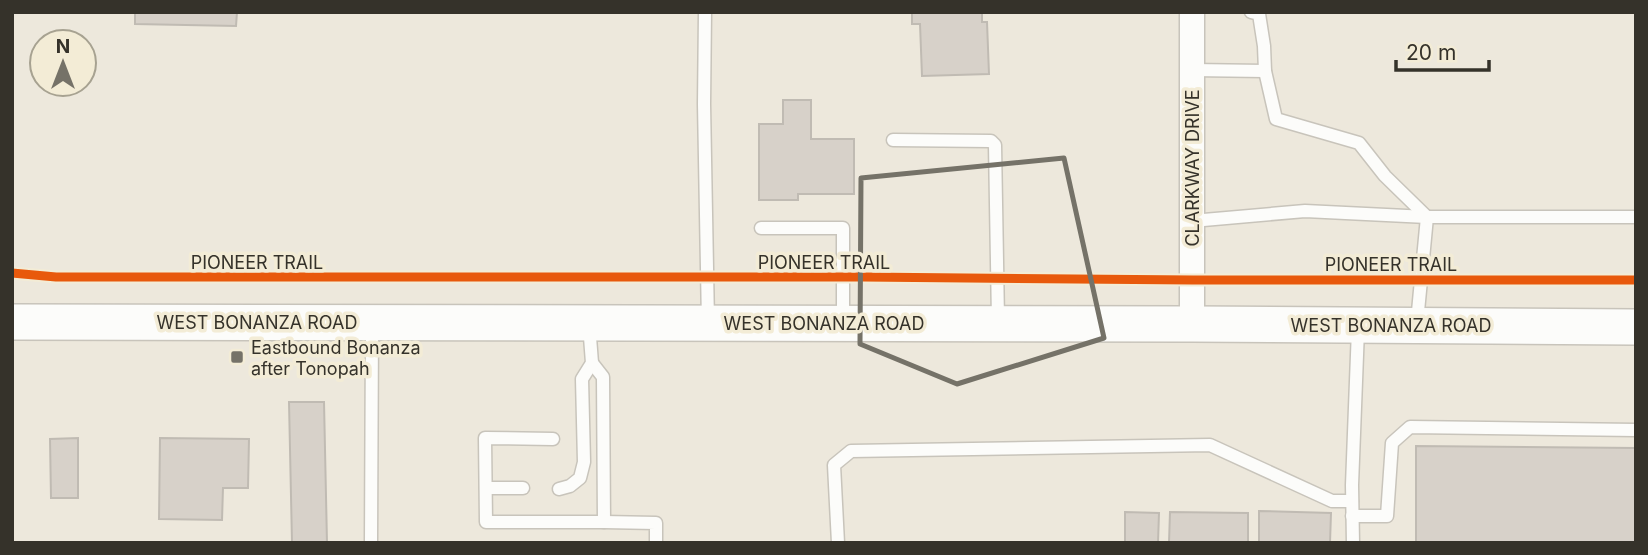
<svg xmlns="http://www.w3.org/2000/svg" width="1648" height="555" font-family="Inter,sans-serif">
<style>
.building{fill:#d7d1c9;stroke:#c0bbb3;stroke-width:2}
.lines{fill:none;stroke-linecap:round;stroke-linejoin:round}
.service-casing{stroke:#c8c4bb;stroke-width:15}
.minor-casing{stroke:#c8c4bb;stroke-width:27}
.secondary-casing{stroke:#c8c4bb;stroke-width:38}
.service{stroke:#fcfcfa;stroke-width:12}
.minor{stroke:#fcfcfa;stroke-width:24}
.secondary{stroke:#fcfcfa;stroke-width:35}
.cycleway-casing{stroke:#f3ecd6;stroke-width:13}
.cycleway{stroke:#e8590c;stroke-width:9}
.marked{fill:none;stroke:#757268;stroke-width:5;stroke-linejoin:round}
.poi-dot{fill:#757268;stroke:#f3ecd6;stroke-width:2.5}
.labels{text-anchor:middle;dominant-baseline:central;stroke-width:7;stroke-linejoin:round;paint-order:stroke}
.street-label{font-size:18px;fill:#35322a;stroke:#f3ecd6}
.poi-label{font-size:18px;fill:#35322a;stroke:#f3ecd6;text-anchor:start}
</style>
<rect width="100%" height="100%" fill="#ede8dc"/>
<g class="building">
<path d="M135,12H237L236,26L135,24Z"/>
<path d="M912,12H982V22H987L989,74L922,76L920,24H912Z"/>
<path d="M783,100H811V139H854V194H798V200H759V124H783Z"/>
<path d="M289,402H324L327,543H292Z"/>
<path d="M78,438V498H51L50,439Z"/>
<path d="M160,438L249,439L248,488H223L222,520L159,519Z"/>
<path d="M1416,446L1636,448V543H1416Z"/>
<path d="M1259,511L1331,513L1330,543H1259Z"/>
<path d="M1125,512L1159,513L1158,543H1125Z"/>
<path d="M1170,512L1248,513V543H1169Z"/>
</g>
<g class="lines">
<g class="service-casing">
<g id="service">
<path d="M705,12L704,104L708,323"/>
<path d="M1251,12L1259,14L1264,46L1265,71L1276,119L1359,143L1385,176L1427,217"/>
<path d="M1192,70L1265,71"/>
<path d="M893,140L991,141L995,145L998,320"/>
<path d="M1192,221L1305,211L1427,217"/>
<path d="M761,228H843V323"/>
<path d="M1417,322L1427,217H1636"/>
<path d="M553,439L485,438L486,522H604L603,377L592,363"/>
<path d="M486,488H523"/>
<path d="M559,489L570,486L580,478L584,462L582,379L592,363L589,324"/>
<path d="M1352,516H1387L1392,443L1410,427L1636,430"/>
<path d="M604,522L656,523V543"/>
<path d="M371,543L372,326"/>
<path d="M838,543L834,465L851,451L1210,445L1332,501H1352"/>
<path d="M1353,543L1352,485L1358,329"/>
</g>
</g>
<g class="minor-casing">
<path id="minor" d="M1192,12V324"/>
</g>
<g class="secondary-casing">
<path id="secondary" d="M12,322L1192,324L1636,327"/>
</g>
<use href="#service" class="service"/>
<use href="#minor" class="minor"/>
<use href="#secondary" class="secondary"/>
<g class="cycleway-casing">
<path id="cycleway" d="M12,273L56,277H863L1193,280H1636"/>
</g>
<use href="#cycleway" class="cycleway"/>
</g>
<path class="marked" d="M1064,158L1104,338L957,384L860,344L861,178Z"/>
<rect class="poi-dot" x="230" y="350" width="14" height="14" rx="3.5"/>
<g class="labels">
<g class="street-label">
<text transform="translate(1192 168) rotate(-90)">CLARKWAY DRIVE</text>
<text x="257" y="262">PIONEER TRAIL</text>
<text x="824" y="262">PIONEER TRAIL</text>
<text x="1391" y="264">PIONEER TRAIL</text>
<text x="257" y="322">WEST BONANZA ROAD</text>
<text x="824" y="323">WEST BONANZA ROAD</text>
<text x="1391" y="325">WEST BONANZA ROAD</text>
</g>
<g class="poi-label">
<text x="251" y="347">Eastbound Bonanza<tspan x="251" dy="21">after Tonopah</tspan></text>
</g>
</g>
<rect width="1648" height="555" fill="none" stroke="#35322a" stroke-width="28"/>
<g transform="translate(63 63)"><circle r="33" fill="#f3ecd6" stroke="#a7a291" stroke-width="2"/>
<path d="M0-5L12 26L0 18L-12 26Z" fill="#757268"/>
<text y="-10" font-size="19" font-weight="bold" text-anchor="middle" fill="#35322a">N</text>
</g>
<path d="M1396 60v10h93v-10" fill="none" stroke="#35322a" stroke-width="3.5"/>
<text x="1406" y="60" font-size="21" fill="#35322a" stroke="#f3ecd6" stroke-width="5" paint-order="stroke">20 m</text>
</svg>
